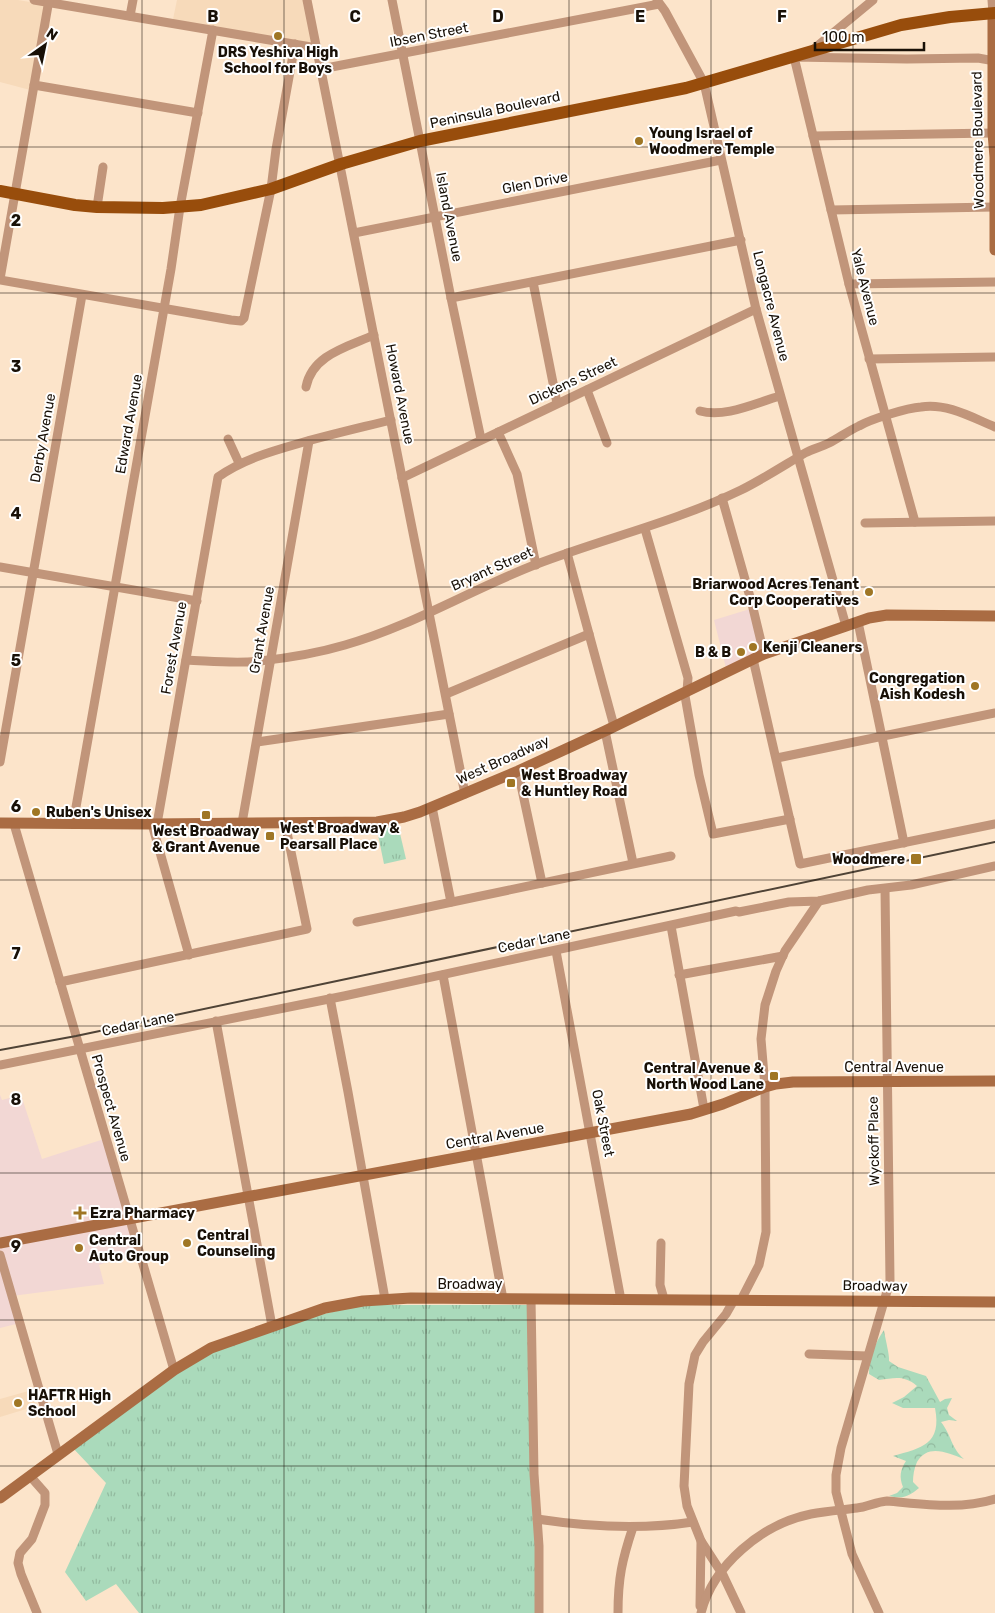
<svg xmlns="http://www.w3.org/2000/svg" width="995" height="1613" font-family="Rubik,sans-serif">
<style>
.commercial{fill:#f2d7d4}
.built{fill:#f7daba}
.grass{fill:url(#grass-tufts)}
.forest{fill:url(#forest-crowns)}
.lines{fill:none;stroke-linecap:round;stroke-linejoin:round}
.street{stroke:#c1957a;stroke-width:9}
.secondary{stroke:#aa6c43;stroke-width:11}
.primary{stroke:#984d0c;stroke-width:12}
.rail{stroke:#4f4336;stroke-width:2}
.grid{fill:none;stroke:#181007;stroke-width:1;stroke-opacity:0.55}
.poi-dot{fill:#9f7624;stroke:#fff;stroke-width:2}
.labels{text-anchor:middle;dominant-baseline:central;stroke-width:4;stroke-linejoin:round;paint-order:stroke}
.street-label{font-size:14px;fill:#181007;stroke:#fff}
.poi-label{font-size:14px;font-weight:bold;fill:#181007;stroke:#fff;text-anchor:start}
.grid-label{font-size:16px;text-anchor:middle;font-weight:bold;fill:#181007;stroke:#fff;stroke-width:4;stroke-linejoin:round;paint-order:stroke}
</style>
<defs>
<pattern id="grass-tufts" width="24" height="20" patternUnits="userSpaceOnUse" patternTransform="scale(1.25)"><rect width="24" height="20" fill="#aadabb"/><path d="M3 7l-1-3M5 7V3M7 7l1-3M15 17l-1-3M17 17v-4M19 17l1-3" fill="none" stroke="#92ba9f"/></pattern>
<pattern id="forest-crowns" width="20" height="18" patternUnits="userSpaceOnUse" patternTransform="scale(1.25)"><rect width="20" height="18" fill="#aadabb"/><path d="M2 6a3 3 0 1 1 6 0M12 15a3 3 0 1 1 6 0" fill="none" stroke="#92ba9f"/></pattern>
</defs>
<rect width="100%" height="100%" fill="#fce4ca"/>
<g class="commercial">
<path d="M750,609L764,652L726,668L714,620Z"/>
<path d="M0,1095L2,1100L21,1095L42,1159L104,1139L137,1251L99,1265L104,1284L12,1296L20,1323L0,1328Z"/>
</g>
<g class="built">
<path d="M0,0H18L48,5L34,91L0,82Z"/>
<path d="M177,0H306L315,48L172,24Z"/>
<path d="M32,1390L36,1406L0,1417V1399Z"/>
</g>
<g class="grass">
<path d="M398,825L406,859L384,864L377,830Z"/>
<path d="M361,1305H527L538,1613H139L116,1584L86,1601L65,1572L106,1483L71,1446L186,1363L283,1324Z"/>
</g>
<path class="forest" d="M884,1330C885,1338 890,1356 889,1361L898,1367L926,1376L940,1402L945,1399L952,1398L947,1408L949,1415L957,1421L949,1420L941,1422C952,1436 951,1448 964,1459C948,1453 928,1443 917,1462C914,1469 913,1475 913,1482L919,1488C908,1497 903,1499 889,1496L897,1493L903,1487C899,1477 900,1470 906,1461L893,1456C922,1448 942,1444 935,1408H903L892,1403L904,1397L917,1386C904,1375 895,1378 879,1380L869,1374C869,1358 875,1343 884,1330Z"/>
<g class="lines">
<g class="street">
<path d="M34,0L317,48"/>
<path d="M307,0L465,794"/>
<path d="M392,0L451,298L481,439"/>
<path d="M657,0L665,11L704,83L756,309L846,626"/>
<path d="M992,0L993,14"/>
<path d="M130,16L133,0"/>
<path d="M815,48L873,0"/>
<path d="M321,69L659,4"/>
<path d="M34,85L198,113"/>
<path d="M813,136L993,133"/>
<path d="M97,207L103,167"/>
<path d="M831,210L994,207"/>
<path d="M354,233L721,160"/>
<path d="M0,279L49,0"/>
<path d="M0,280L231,320L241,321L244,318L271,189L276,149L295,44"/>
<path d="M533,282L557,403"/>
<path d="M849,284L995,282"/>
<path d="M451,298L741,240"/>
<path d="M869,359L995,357"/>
<path d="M306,387C312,355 347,347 374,335"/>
<path d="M587,390L607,443"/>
<path d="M700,411C725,418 755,403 780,396"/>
<path d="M498,432L517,474L536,565"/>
<path d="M228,439L239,463"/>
<path d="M402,478L756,309"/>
<path d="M722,498L752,604L764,654"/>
<path d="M915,522L849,284L794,57L907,59L978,58L995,61"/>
<path d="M865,523L995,521"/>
<path d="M645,529L688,678L687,691L685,696L699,775L713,834L790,819"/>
<path d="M567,553L614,726"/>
<path d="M0,567L197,601"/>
<path d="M858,622L904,843"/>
<path d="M753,659L800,864L995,824"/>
<path d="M186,660C211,661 236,664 260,661C288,658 318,653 345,645C412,626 472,589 537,564C605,538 675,522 741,490C763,479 783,466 805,453C812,449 821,447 829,443C839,438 848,431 859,426C871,419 907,408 921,407C947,403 971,417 995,427"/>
<path d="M446,694L589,634"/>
<path d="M605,731L633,863"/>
<path d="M257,742L449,714"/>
<path d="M777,758L995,713"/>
<path d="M0,762L82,295"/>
<path d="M518,771L542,883"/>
<path d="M432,807L451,902"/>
<path d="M242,823L309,441"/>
<path d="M14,824L174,1370"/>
<path d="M73,824L171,269L180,207L213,30"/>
<path d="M152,824L189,955"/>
<path d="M157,824L218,477C242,460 269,452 297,444C328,435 359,428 391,420"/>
<path d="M357,922L671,856"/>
<path d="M671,926L704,1109"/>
<path d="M556,951L621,1300"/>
<path d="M443,975L503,1299"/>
<path d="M679,975L783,956"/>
<path d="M60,982L307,929L285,823"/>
<path d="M330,998L348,1092L385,1299"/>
<path d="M216,1021L272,1326"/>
<path d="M0,1065L344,996L736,911L739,912L789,902L819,901L868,890L911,885L995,866"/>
<path d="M661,1243L660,1285L664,1299"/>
<path d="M0,1255L58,1454"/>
<path d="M531,1299L534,1474L539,1546V1613"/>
<path d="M741,1300L759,1265L766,1232L765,1087L761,1039L765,1005L776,971L785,951L819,901"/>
<path d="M809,1354L867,1356"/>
<path d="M30,1476L45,1493V1505L32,1539L20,1553L18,1563L21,1574L37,1613"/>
<path d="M537,1519C589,1527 640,1530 693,1522"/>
<path d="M701,1541L723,1575L741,1613"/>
<path d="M700,1606L701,1541L687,1506L684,1486L689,1384L695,1355L703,1342L726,1314L734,1300"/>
<path d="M618,1613C618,1578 622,1560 633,1527"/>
<path d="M701,1613C713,1565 762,1524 811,1514C826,1511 841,1510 857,1508C867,1507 876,1502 887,1501C923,1504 960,1510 995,1499"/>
<path d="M879,1613L852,1554L836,1492V1475L841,1448L890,1281L885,889"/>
</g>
<g class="secondary">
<path d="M993,14V133L995,157V250"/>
<path d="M0,823L152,824L377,822L404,817L420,812L518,771L605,731L764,654L846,626L869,618L887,615L995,616"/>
<path d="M0,1243L691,1114L723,1104L765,1087L776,1084L793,1082L995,1081"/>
<path d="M0,1498L174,1370L211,1348L325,1308L363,1301L411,1298L995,1302"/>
</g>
<path class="primary" d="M0,191L75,205L97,207L163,208L201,205L271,189L341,164L420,141L686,88L901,25L950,17L995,13"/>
<path class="rail" d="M0,1050L76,1036L995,842"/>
</g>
<path class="grid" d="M142,0V1613M284,0V1613M426,0V1613M569,0V1613M711,0V1613M853,0V1613M0,147H995M0,293H995M0,440H995M0,587H995M0,733H995M0,880H995M0,1026H995M0,1173H995M0,1320H995M0,1466H995"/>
<g class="poi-dot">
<circle cx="278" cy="36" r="5"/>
<circle cx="639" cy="141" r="5"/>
<circle cx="869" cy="592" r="5"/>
<circle cx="753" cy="647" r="5"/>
<circle cx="741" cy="652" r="5"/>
<circle cx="975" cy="686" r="5"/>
<rect x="506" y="778" width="10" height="10" rx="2.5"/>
<circle cx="36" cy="812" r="5"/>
<rect x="201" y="810" width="10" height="10" rx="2.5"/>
<rect x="265" y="831" width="10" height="10" rx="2.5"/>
<rect x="910" y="853" width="12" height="12" rx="2.5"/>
<rect x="769" y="1071" width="10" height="10" rx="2.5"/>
<path d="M77.5 1205.5h5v5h5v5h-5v5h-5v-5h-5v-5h5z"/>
<circle cx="187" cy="1243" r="5"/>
<circle cx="79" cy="1248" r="5"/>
<circle cx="18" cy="1403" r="5"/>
</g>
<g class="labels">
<g class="street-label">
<text transform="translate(429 35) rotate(-11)">Ibsen Street</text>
<text transform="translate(495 110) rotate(-12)">Peninsula Boulevard</text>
<text transform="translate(978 140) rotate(-91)">Woodmere Boulevard</text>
<text transform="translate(535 183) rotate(-11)">Glen Drive</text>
<text transform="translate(449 217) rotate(79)">Island Avenue</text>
<text transform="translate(865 287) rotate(76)">Yale Avenue</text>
<text transform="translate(771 306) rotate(76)">Longacre Avenue</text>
<text transform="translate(573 381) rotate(-25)">Dickens Street</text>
<text transform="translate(400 394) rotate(79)">Howard Avenue</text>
<text transform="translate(129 424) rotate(-80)">Edward Avenue</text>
<text transform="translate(43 438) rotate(-80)">Derby Avenue</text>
<text transform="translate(492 569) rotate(-24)">Bryant Street</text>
<text transform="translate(262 630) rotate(-80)">Grant Avenue</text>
<text transform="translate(174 648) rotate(-80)">Forest Avenue</text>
<text transform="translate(503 760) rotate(-24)">West Broadway</text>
<text transform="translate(534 941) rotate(-12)">Cedar Lane</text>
<text transform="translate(138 1024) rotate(-12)">Cedar Lane</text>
<text x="894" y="1067">Central Avenue</text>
<text transform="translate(111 1108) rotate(74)">Prospect Avenue</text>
<text transform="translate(603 1123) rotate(79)">Oak Street</text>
<text transform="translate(495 1136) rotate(-10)">Central Avenue</text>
<text transform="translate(874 1141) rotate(-91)">Wyckoff Place</text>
<text x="470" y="1284">Broadway</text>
<text transform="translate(875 1286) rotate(1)">Broadway</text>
</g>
<g class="poi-label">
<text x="278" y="52" text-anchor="middle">DRS Yeshiva High<tspan x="278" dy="16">School for Boys</tspan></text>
<text x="649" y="133">Young Israel of<tspan x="649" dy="16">Woodmere Temple</tspan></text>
<text x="859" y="584" text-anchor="end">Briarwood Acres Tenant<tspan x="859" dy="16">Corp Cooperatives</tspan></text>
<text x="763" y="647">Kenji Cleaners</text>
<text x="731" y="652" text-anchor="end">B &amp; B</text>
<text x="965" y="678" text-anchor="end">Congregation<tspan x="965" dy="16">Aish Kodesh</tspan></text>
<text x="521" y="775">West Broadway<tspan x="521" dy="16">&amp; Huntley Road</tspan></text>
<text x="46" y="812">Ruben's Unisex</text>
<text x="280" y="828">West Broadway &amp;<tspan x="280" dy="16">Pearsall Place</tspan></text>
<text x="206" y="831" text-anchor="middle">West Broadway<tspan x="206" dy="16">&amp; Grant Avenue</tspan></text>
<text x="905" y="859" text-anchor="end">Woodmere</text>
<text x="764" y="1068" text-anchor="end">Central Avenue &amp;<tspan x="764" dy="16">North Wood Lane</tspan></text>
<text x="90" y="1213">Ezra Pharmacy</text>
<text x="197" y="1235">Central<tspan x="197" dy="16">Counseling</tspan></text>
<text x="89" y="1240">Central<tspan x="89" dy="16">Auto Group</tspan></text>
<text x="28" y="1395">HAFTR High<tspan x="28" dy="16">School</tspan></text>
</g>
</g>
<g class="grid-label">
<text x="213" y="22">B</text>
<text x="355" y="22">C</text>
<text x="498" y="22">D</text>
<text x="640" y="22">E</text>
<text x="782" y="22">F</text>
<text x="16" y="226">2</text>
<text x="16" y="372">3</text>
<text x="16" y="519">4</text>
<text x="16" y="666">5</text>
<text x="16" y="812">6</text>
<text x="16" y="959">7</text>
<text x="16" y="1105">8</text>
<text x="16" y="1252">9</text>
</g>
<g transform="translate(45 45) rotate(33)" stroke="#ffffff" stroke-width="4" paint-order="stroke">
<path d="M0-4L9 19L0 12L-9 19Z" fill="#181007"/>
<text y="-8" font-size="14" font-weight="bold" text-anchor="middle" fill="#181007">N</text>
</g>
<path d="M815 42v8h109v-8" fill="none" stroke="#181007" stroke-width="2.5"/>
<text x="822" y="42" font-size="15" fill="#181007" stroke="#ffffff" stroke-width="4" paint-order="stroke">100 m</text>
</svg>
